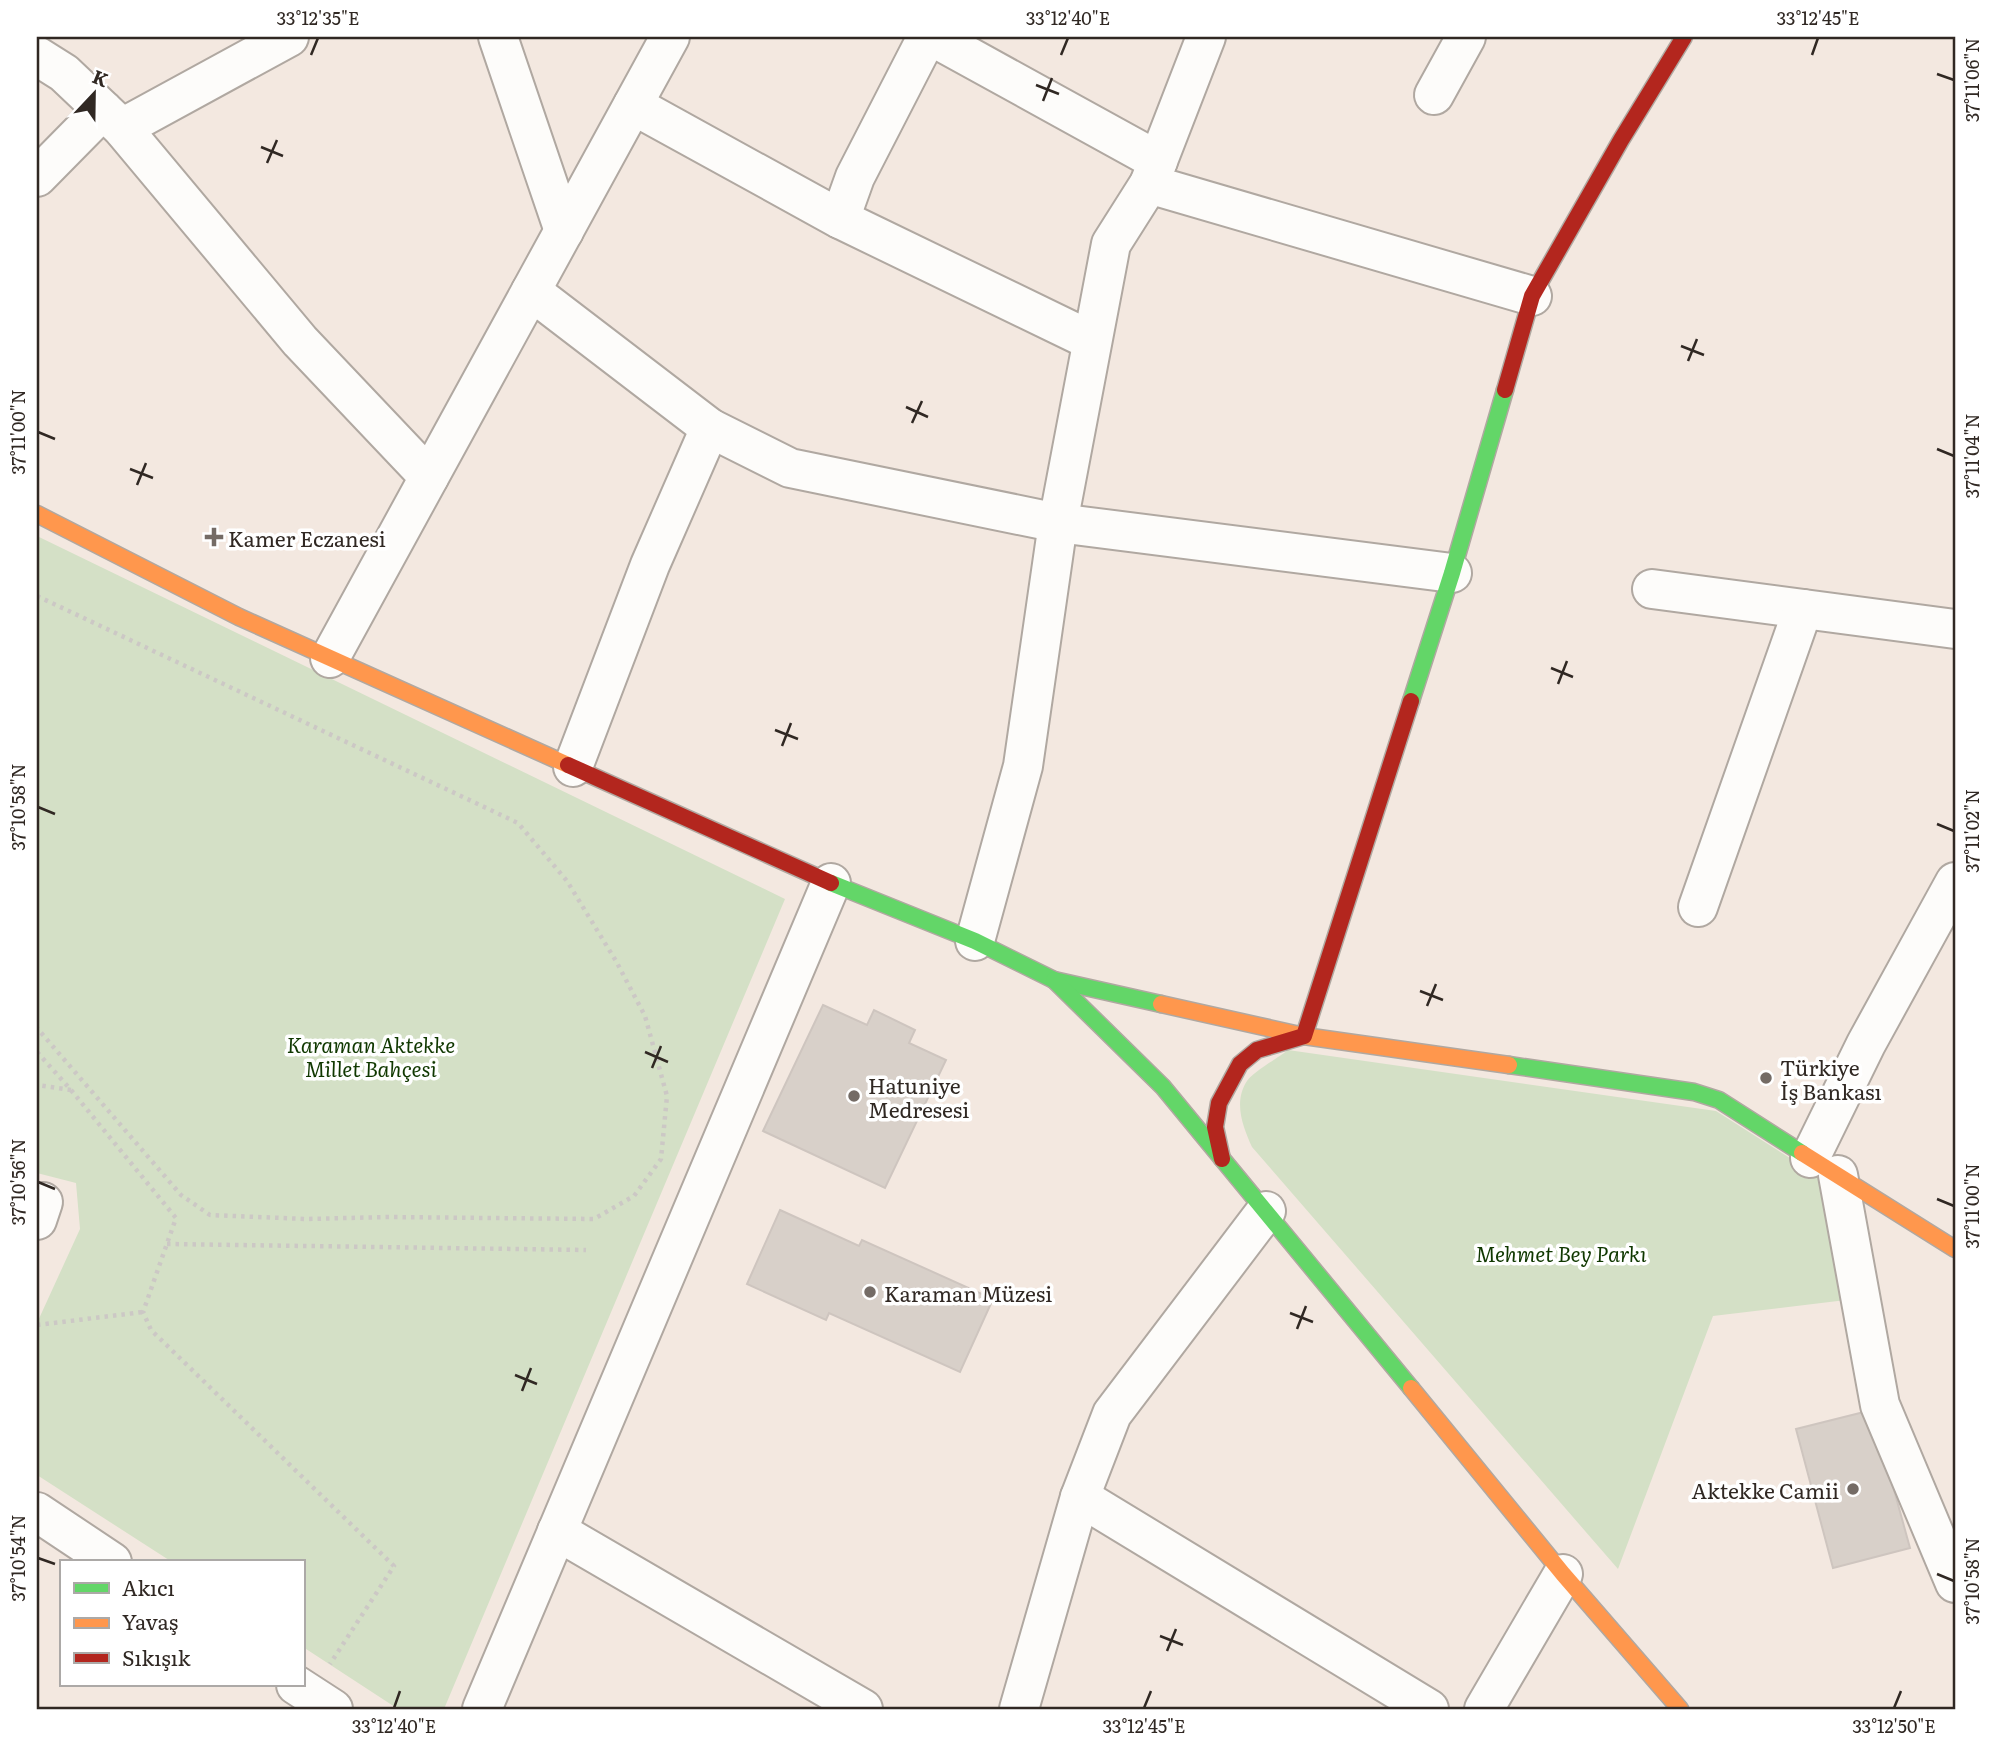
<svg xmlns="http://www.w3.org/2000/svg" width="1992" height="1746" font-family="Literata,serif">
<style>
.green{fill:#d4e0c6}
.building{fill:#d8d0c9;stroke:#cec5bf;stroke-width:2}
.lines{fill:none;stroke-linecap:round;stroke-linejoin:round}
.street-casing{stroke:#b0a8a1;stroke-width:42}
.fast-casing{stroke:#b0a8a1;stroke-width:19}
.slow-casing{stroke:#b0a8a1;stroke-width:19}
.jam-casing{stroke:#b0a8a1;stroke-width:19}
.path{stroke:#ccc8c5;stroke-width:4.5;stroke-dasharray:3.5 5;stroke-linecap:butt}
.street{stroke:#fdfcfa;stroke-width:38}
.fast{stroke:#63d668;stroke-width:16}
.slow{stroke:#ff974d;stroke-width:16}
.jam{stroke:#b3261e;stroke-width:16}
.ticks{fill:none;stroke:#302823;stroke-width:2.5}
.poi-dot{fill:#746b65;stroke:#fff;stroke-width:2.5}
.labels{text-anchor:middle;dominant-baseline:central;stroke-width:7;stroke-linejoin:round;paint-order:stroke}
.poi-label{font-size:21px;fill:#302823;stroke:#fff;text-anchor:start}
.park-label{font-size:21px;font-style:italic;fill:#103800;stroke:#fff}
.neatline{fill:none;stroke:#302823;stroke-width:2.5}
.ticks-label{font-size:18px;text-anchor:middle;fill:#302823}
</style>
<rect width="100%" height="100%" fill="#f3e8e0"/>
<g class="green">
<path d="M37,536L785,899L444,1709H398L303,1647V1562H172L37,1475V1323L80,1229L76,1183L37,1173Z"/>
<path d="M1288,1050L1716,1111L1826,1181L1846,1300L1713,1316L1618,1569L1252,1147C1243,1127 1233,1102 1247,1081C1253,1072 1278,1058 1288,1050Z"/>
</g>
<g class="building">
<path d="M823,1005L867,1025L874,1010L915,1030L909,1043L946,1060L885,1188L763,1131Z"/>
<path d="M780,1210L859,1246L862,1240L993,1299L960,1372L829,1313L826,1320L747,1284Z"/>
<path d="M1872,1410L1910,1548L1833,1568L1796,1429Z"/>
</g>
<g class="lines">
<g class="street-casing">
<g id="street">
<path d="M498,37L564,231"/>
<path d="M933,37L1158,161"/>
<path d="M37,56L64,73L122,128L300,341L429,477"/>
<path d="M1434,95L1466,37"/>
<path d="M633,105L840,219L1092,341"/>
<path d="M122,128L289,37"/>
<path d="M37,177L103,110"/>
<path d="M1149,184L1532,296"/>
<path d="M840,219L855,177L927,37"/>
<path d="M531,291L710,428L790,468L1058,523L1452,573"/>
<path d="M1652,589L1955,629"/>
<path d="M330,658L670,37"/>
<path d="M573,767L650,565L710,428"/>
<path d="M1698,907L1803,609"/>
<path d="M975,941L1023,766L1058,523L1111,244L1149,184L1206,37"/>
<path d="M1810,1158L1866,1044L1955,882"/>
<path d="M1838,1175L1880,1405L1955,1583"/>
<path d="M37,1220L43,1202"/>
<path d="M1080,1497L1429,1709"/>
<path d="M37,1512L112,1562"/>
<path d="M557,1531L863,1709"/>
<path d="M296,1685L333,1709"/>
<path d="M482,1709L831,883"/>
<path d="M1019,1709L1080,1497L1112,1414L1266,1211"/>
<path d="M1484,1709L1563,1574"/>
</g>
</g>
<g class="fast-casing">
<g id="fast">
<path d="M1411,701L1452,573L1505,390"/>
<path d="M831,883L975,941L1054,980L1161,1004"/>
<path d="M1054,980L1163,1087L1411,1388"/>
<path d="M1509,1065L1694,1092L1719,1100L1802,1153"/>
</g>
</g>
<g class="slow-casing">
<g id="slow">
<path d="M37,514L239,617L568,765"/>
<path d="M1161,1004L1304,1036L1509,1065"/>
<path d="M1802,1153L1955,1249"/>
<path d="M1411,1388L1563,1574L1680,1709"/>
</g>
</g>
<g class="jam-casing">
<g id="jam">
<path d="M1505,390L1532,296L1621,140L1684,37"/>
<path d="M568,765L831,883"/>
<path d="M1222,1159L1215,1127L1219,1103L1240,1064L1257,1050L1304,1036L1411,701"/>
</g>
</g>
<g class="path">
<path d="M37,596L518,823L567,881L616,961L645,1016L667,1096L661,1159L634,1196L594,1219L389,1217L306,1219L210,1215L181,1195L37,1028"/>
<path d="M37,1052L71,1090L37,1085"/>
<path d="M71,1090L176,1218L143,1312L151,1330L394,1566L330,1664"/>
<path d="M167,1244L586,1250"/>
<path d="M37,1325L143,1312"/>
</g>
<use href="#street" class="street"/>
<use href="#fast" class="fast"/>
<use href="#slow" class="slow"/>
<use href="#jam" class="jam"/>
</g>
<path class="ticks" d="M311,55L318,38M1061,55L1068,38M1812,55L1818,38M1937,74L1954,80M1036,85L1059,94M1043,101L1052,78M261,147L283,156M267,163L277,140M1681,346L1704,355M1688,361L1697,339M906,407L928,417M912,423L922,401M38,432L55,439M1937,449L1954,456M130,469L153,478M137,485L146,463M1551,668L1573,677M1558,684L1567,661M775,730L798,739M782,746L791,723M38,807L55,814M1937,824L1954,831M1420,991L1443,1000M1427,1006L1436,984M645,1052L668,1062M652,1068L661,1046M38,1182L55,1189M1937,1199L1954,1206M1290,1313L1313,1322M1297,1329L1306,1306M515,1375L537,1384M522,1391L531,1368M38,1558L55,1564M1937,1574L1954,1581M1160,1636L1183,1645M1167,1651L1176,1629M394,1708L400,1691M1144,1708L1151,1691M1894,1708L1901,1691"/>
<g class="poi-dot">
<path d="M210.5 526.5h7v7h7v7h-7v7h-7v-7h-7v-7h7z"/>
<circle cx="1766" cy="1078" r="7"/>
<circle cx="854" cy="1096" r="7"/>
<circle cx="870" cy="1292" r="7"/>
<circle cx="1853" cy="1489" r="7"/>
</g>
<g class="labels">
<g class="poi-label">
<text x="228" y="537">Kamer Eczanesi</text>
<text x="1780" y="1066">Türkiye<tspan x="1780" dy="24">İş Bankası</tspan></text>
<text x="868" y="1084">Hatuniye<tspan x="868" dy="24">Medresesi</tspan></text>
<text x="884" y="1292">Karaman Müzesi</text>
<text x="1839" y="1489" text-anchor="end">Aktekke Camii</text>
</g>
<g class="park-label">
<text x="371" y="1043">Karaman Aktekke<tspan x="371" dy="24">Millet Bahçesi</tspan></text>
<text x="1561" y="1252">Mehmet Bey Parkı</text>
</g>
</g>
<rect width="1992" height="1746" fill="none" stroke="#ffffff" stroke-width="77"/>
<rect x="60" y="1560" width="245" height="126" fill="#ffffff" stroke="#aca9a7" stroke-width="2"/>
<rect x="74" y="1583" width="35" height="10" fill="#63d668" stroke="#aca9a7" stroke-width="2"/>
<text x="122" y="1596" font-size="21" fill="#302823">Akıcı</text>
<rect x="74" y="1618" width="35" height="10" fill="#ff974d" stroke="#aca9a7" stroke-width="2"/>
<text x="122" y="1630" font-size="21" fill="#302823">Yavaş</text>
<rect x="74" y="1653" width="35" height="10" fill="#b3261e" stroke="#aca9a7" stroke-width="2"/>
<text x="122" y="1666" font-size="21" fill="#302823">Sıkışık</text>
<g transform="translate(94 94) rotate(22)" stroke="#ffffff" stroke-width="5" paint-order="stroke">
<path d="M0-5L12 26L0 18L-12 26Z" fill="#302823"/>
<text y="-10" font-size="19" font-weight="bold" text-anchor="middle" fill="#302823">K</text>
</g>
<rect x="38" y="38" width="1916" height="1670" class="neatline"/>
<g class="ticks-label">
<text x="318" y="25">33°12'35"E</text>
<text x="1068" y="25">33°12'40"E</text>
<text x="1818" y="25">33°12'45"E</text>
<text transform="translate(1973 80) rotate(-90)" y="6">37°11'06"N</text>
<text transform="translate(19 432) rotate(-90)" y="6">37°11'00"N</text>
<text transform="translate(1973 456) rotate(-90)" y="6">37°11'04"N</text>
<text transform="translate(19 807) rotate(-90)" y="6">37°10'58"N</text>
<text transform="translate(1973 831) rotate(-90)" y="6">37°11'02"N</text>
<text transform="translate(19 1182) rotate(-90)" y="6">37°10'56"N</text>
<text transform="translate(1973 1206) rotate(-90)" y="6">37°11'00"N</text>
<text transform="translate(19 1558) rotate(-90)" y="6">37°10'54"N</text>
<text transform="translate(1973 1581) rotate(-90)" y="6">37°10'58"N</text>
<text x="394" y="1733">33°12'40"E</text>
<text x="1144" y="1733">33°12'45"E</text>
<text x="1894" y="1733">33°12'50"E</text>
</g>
</svg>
